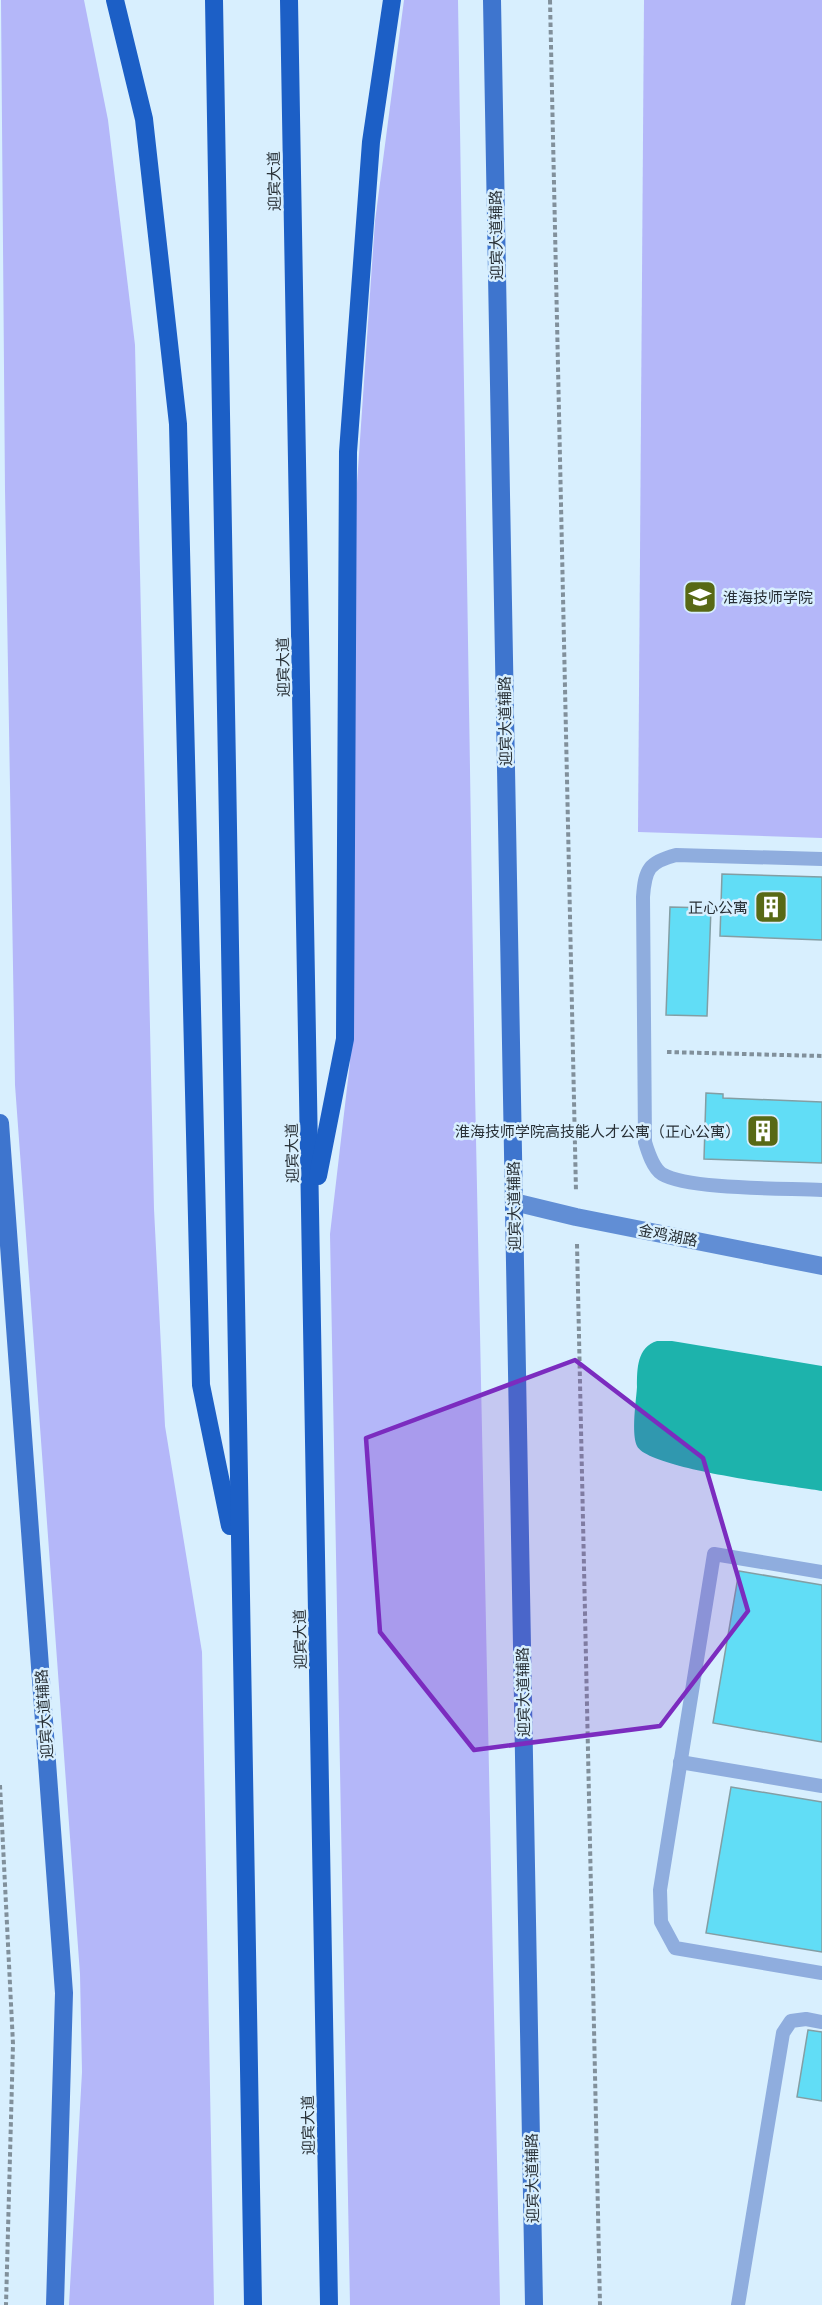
<svg xmlns="http://www.w3.org/2000/svg" width="822" height="2305" font-family="'PT Sans','Noto Sans SC',sans-serif">
<style>
.green{fill:#b4b7f9}
.water{fill:#1db3ac}
.building{fill:#61ddf6;stroke:#839ea4;stroke-width:1.5}
.lines{fill:none;stroke-linecap:round;stroke-linejoin:round}
.path{stroke:#81909b;stroke-width:4;stroke-dasharray:4.5 3;stroke-linecap:butt}
.lane{stroke:#8fadde;stroke-width:14}
.secondary{stroke:#618ed5;stroke-width:18}
.primary{stroke:#3e75ce;stroke-width:18}
.highway{stroke:#1c5fc6;stroke-width:18}
.marked{fill:#7b2cbf;fill-opacity:0.2;stroke:#7b2cbf;stroke-width:4.5;stroke-linejoin:round}
.labels{text-anchor:middle;dominant-baseline:central;stroke-width:5;stroke-linejoin:round;paint-order:stroke}
.street-label{font-size:15px;fill:#272f35;stroke:#d8effe}
.poi-label{font-size:15px;fill:#272f35;stroke:#d8effe;text-anchor:end}
</style>
<rect width="100%" height="100%" fill="#d8effe"/>
<g class="green">
<path d="M1,0H84L108,120L135,345L154,1209L165,1426L202,1652L214,2305H69L82,2072L80,1974L15,1085L5,490Z"/>
<path d="M404,0H458L475,1090L500,2305H350L330,1234L350,1062L356,498L375,221Z"/>
<path d="M644,0H822V838L638,832Z"/>
</g>
<path class="water" d="M657,1341H672L822,1366V1491C792,1486 648,1469 637,1446C631,1433 636,1402 637,1387C637,1369 637,1347 657,1341Z"/>
<g class="building">
<path d="M722,874L822,877V940L720,936Z"/>
<path d="M670,907L711,908L707,1016L666,1015Z"/>
<path d="M706,1093L723,1094V1098L822,1102V1163L704,1159Z"/>
<path d="M739,1571L822,1585V1742L713,1723Z"/>
<path d="M731,1787L822,1802V1952L706,1933Z"/>
<path d="M808,2030L822,2032V2101L797,2097Z"/>
</g>
<g class="lines">
<g class="path">
<path d="M550,0L576,1192"/>
<path d="M667,1052L822,1056"/>
<path d="M577,1244L600,2305"/>
<path d="M0,1785L13,2044L6,2305"/>
</g>
<g class="lane">
<path d="M822,859L676,855C649,862 645,869 643,897L645,1142C648,1152 653,1168 662,1174C689,1190 787,1188 822,1190"/>
<path d="M822,1572L714,1554L660,1890L661,1922L675,1948L822,1973"/>
<path d="M680,1762L822,1786"/>
<path d="M738,2305L783,2033L791,2021L806,2019L822,2022"/>
</g>
<path class="secondary" d="M514,1202L576,1217L822,1266"/>
<g class="primary">
<path d="M492,0L534,2305"/>
<path d="M0,1123L64,1993L55,2305"/>
</g>
<g class="highway">
<path d="M115,0L144,119L178,424L201,1385L230,1526"/>
<path d="M214,0L253,2305"/>
<path d="M289,0L329,2305"/>
<path d="M318,1176L345,1039L348,452L371,142L392,0"/>
</g>
</g>
<path class="marked" d="M575,1360L703,1458L748,1611L660,1726L474,1750L380,1632L366,1438Z"/>
<defs>
<g id="school-square" transform="scale(1.725)"><rect x="-9" y="-9" width="18" height="18" rx="4" fill="#586915" stroke="#d8effe"/><path d="M0-5L7-2L0 1L-7-2ZM-4 1L0 2.5L4 1V4Q0 6-4 4Z" fill="#fff"/></g>
<g id="building-square" transform="scale(1.725)"><rect x="-9" y="-9" width="18" height="18" rx="4" fill="#586915" stroke="#d8effe"/><path d="M-4-6H4V6H1V3H-1V6H-4ZM-2.5-4.3h1.7v1.8h-1.7ZM.8-4.3h1.7v1.8H.8ZM-2.5-1h1.7V.8h-1.7ZM.8-1h1.7V.8H.8Z" fill="#fff"/></g>
</defs>
<g fill-rule="evenodd">
<use href="#school-square" x="700" y="597"/>
<use href="#building-square" x="771" y="907"/>
<use href="#building-square" x="763" y="1131"/>
</g>
<g class="labels">
<g class="street-label">
<text transform="translate(274 181) rotate(-91)">迎宾大道</text>
<text transform="translate(496 235) rotate(-91)">迎宾大道辅路</text>
<text transform="translate(283 667) rotate(-91)">迎宾大道</text>
<text transform="translate(505 721) rotate(-91)">迎宾大道辅路</text>
<text transform="translate(292 1153) rotate(-91)">迎宾大道</text>
<text transform="translate(514 1206) rotate(-91)">迎宾大道辅路</text>
<text transform="translate(668 1235) rotate(11)">金鸡湖路</text>
<text transform="translate(300 1639) rotate(-91)">迎宾大道</text>
<text transform="translate(523 1692) rotate(-91)">迎宾大道辅路</text>
<text transform="translate(44 1714) rotate(-94)">迎宾大道辅路</text>
<text transform="translate(308 2125) rotate(-91)">迎宾大道</text>
<text transform="translate(532 2178) rotate(-91)">迎宾大道辅路</text>
</g>
<g class="poi-label">
<text x="723" y="597" text-anchor="start">淮海技师学院</text>
<text x="748" y="907">正心公寓</text>
<text x="740" y="1131">淮海技师学院高技能人才公寓（正心公寓）</text>
</g>
</g>
</svg>
